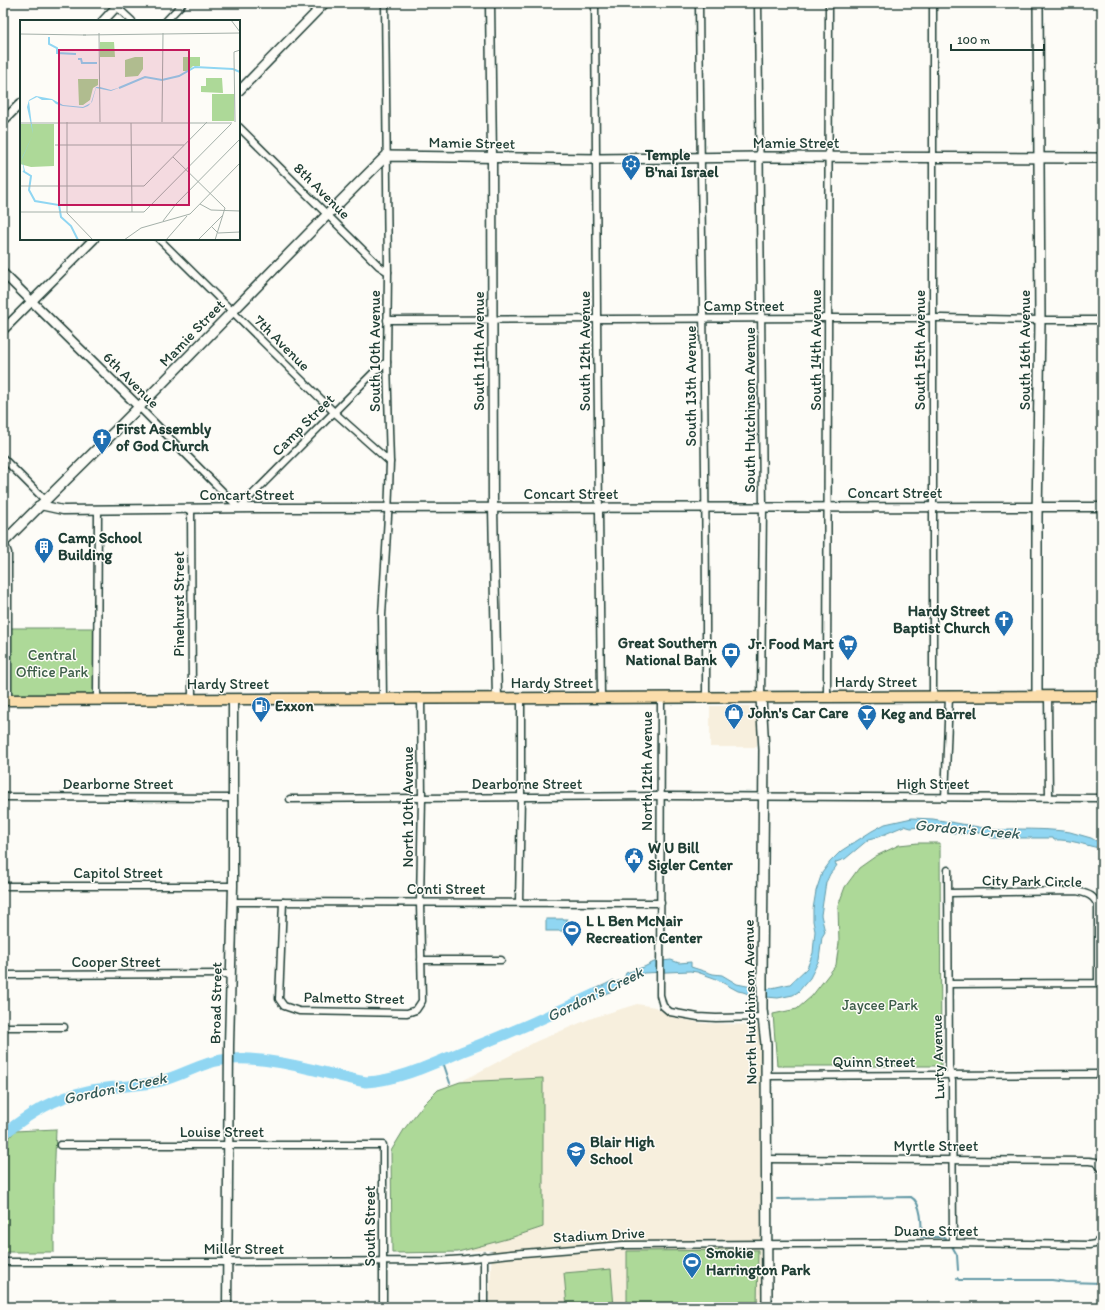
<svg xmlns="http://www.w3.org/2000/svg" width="1105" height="1310" font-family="Itim,sans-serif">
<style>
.built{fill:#f7efdd}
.green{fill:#add998;stroke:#668b66}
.water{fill:#90d6f2;stroke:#6399a6}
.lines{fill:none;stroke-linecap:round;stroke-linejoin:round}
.stream{stroke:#6399a6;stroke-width:2}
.river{stroke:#90d6f2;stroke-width:11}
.minor-casing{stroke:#1f3d34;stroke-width:9}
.tertiary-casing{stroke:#1f3d34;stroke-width:11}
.secondary-casing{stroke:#1f3d34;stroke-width:12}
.primary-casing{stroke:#1f3d34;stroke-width:13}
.minor{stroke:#fdfcf7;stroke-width:6}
.tertiary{stroke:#fdfcf7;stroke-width:8}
.secondary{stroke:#fdfcf7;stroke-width:9}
.primary{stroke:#fbddab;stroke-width:10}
.labels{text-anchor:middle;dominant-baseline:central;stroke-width:3;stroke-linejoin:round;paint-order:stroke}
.street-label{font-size:15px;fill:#1f3d34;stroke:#fdfcf7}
.poi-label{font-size:15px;font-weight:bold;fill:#1f3d34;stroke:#fdfcf7;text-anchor:start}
.park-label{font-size:15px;fill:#3b5c48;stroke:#fdfcf7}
.water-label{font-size:16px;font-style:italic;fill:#365c5a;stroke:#fdfcf7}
.inset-river{fill:none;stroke:#90d6f2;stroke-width:2}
.inset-road{fill:none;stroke:#a4b0a9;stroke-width:1}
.view{fill:#c2185b;fill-opacity:0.15;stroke:#c2185b;stroke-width:2}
.inset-edge{fill:none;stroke:#1f3d34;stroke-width:2}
</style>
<rect width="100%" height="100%" fill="#fdfcf7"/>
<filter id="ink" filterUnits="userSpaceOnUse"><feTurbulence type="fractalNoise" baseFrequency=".025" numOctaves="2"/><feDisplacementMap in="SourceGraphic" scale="8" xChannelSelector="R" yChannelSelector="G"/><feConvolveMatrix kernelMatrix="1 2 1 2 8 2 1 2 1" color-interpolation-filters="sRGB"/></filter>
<g filter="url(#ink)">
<g class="built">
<path d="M710,706H748L755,709L758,714L757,747H710Z"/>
<path d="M637,1004L655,1007L673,1017L701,1023L756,1025L760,1029L761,1307H489L492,1250L392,1253L391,1151L405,1128L438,1090L460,1082L537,1041L592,1018Z"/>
</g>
<g class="green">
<path d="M8,628H97V699L8,700Z"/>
<path d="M918,843H940L941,1066H777L773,1014L797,1009L812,996L836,965L839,943L838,906L845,887L859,868L876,856L899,845Z"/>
<path d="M543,1078V1227L510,1238L458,1252L392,1253L391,1151L405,1128L424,1104L438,1090L460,1082Z"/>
<path d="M56,1129L54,1186V1252H3V1145L15,1131Z"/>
<path d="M758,1250L757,1307H627V1251Z"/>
<path d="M611,1269L614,1307H567L564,1273Z"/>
</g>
<g class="water">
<path d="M912,818L933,819L996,830H1005L1008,829C1026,829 1052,829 1070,832C1077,834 1084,836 1091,838C1095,840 1097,842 1102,843V851L1099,848C1084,845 1070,839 1054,840L1053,838H992L985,833L973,832L963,834L954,833L944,831L939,826H930L911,828L904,826L878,837L869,839L845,859L836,862L835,864L837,865C835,869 832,871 830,874C828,878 828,879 826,882L821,915L825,932L822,937L819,960L810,978L798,992L793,995L778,998L754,996L743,992L738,991L714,978L697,972L690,971L644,973L639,975L636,978L618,985L614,991C603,993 593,1001 582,1001V995C592,990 603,986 614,980L613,983L624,979L626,973L644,967L654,962L671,960L679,963L691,962V967L713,974L722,975L737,984L747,986L767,989L790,984L807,968L813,953L815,931L813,921V909L816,891L822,873L830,862L841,851L872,831L885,824Z"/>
<rect x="546" y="919" width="21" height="12"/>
</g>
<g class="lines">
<g class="stream">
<path d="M439,1061L444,1065L450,1083"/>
<path d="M777,1199L911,1197C922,1203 922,1225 921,1237H943L945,1238"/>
<path d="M953,1248L957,1255L958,1270"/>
<path d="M957,1278L959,1280H1052L1066,1282L1102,1283"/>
</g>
<path class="river" d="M3,1136L5,1133C30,1113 55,1098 87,1091C110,1086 134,1087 157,1082C183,1076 204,1060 231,1059C277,1057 321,1073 366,1082C401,1080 434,1063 466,1050C510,1033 552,1015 595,994"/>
<g class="minor-casing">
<g id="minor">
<path d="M308,3L317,11"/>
<path d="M595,3C597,235 597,466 601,698"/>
<path d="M699,3C701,234 707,466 706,697"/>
<path d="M758,3L763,508L761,697"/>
<path d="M117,7L132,21"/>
<path d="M166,21L183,3"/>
<path d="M239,127L379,266L388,272"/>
<path d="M159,239L335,413L390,462"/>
<path d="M387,320L829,318H941L1040,320H1102"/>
<path d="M139,407L239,508L375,371L387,362"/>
<path d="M3,458L45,500"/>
<path d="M191,509L192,699"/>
<path d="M4,542L8,553V700"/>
<path d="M1048,696L1049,797"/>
<path d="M827,697L829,3"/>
<path d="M933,697V3"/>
<path d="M661,698L660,995L663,1006L670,1012L698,1017L716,1018L763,1017"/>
<path d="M97,699L98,510"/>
<path d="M383,699L382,615L388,516L390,462L387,362L388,272L385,3"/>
<path d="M3,797L233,798"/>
<path d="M945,798L949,697"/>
<path d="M290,799L660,796L1102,798"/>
<path d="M948,870L949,1068L952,1081L953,1243"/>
<path d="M3,886H233"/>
<path d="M232,902L661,903"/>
<path d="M283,902L279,999L284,1006L299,1011L407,1013L416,1010L422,1001L420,902L422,797L421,698"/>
<path d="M519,902L521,797V698"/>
<path d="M421,960H501"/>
<path d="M3,975L230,974"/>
<path d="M949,984L1098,983V906C1094,895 1088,894 1077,891L949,893"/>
<path d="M3,1027H64"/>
<path d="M766,1076L1102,1074"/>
<path d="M60,1145H383V1307"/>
<path d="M766,1159L1089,1161L1096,1162L1102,1169"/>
<path d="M3,1262H228L435,1261L465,1259L511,1254L623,1245L953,1243L1089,1245L1095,1244L1102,1238"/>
<path d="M484,1307V1256"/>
</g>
</g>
<g class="tertiary-casing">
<g id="tertiary">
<path d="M490,3L492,157L493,508L497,698"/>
<path d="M103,21L120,3"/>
<path d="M239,91L325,3"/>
<path d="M3,121L21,103"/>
<path d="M3,273L139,407"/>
<path d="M3,330L94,239"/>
<path d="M40,505L63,510L256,508L1102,507"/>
<path d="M227,1307L229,1045L233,886V699"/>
</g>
</g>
<g class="secondary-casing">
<g id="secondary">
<path d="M3,543C48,497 95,452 140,406C222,323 303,238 386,156L597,159L759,157L1102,158"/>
<path d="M1037,696V517L1040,320L1038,3"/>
<path d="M761,697L764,750L762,981V1009L766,1044L767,1307"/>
</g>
</g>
<g class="primary-casing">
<path id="primary" d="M3,700L1102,696"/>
</g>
<use href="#minor" class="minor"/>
<use href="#tertiary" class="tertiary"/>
<use href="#secondary" class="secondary"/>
<use href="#primary" class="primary"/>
</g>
</g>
<defs>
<g id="synagogue-pin" transform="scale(1)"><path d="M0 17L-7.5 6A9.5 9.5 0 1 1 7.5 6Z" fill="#1f6fb2" stroke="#fdfcf7"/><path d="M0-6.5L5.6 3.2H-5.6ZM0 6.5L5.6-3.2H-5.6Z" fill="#fff"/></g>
<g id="church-pin" transform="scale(1)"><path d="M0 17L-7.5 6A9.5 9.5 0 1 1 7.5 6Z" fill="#1f6fb2" stroke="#fdfcf7"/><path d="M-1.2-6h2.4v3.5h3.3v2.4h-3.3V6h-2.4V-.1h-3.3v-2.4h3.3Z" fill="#fff"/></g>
<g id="building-pin" transform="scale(1)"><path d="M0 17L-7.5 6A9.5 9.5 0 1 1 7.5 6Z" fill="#1f6fb2" stroke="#fdfcf7"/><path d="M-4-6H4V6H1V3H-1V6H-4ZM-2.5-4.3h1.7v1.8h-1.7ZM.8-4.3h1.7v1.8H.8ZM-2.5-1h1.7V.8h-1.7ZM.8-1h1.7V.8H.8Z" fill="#fff"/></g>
<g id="supermarket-pin" transform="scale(1)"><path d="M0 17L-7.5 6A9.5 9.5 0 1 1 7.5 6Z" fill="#1f6fb2" stroke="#fdfcf7"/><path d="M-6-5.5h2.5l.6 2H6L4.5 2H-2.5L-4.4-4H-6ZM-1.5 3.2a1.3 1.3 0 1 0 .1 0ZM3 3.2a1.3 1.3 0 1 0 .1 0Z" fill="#fff"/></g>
<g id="bank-pin" transform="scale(1)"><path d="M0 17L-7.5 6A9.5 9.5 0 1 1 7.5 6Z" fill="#1f6fb2" stroke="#fdfcf7"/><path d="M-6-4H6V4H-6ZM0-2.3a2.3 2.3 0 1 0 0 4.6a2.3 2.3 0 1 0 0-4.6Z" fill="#fff"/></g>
<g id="fuel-pin" transform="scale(1)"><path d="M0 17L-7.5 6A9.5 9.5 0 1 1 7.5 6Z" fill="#1f6fb2" stroke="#fdfcf7"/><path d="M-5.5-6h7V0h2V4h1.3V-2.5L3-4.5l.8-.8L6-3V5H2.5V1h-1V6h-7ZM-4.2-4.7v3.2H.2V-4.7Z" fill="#fff"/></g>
<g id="shop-pin" transform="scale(1)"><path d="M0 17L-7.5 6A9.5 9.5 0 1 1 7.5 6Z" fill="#1f6fb2" stroke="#fdfcf7"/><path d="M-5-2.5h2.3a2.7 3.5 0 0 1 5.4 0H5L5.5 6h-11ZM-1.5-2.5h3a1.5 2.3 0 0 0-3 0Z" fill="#fff"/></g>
<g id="bar-pin" transform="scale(1)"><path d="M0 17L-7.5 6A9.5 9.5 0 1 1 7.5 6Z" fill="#1f6fb2" stroke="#fdfcf7"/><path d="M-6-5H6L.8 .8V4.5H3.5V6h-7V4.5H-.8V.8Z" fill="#fff"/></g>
<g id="civic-pin" transform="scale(1)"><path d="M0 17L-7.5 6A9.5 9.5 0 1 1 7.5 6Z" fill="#1f6fb2" stroke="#fdfcf7"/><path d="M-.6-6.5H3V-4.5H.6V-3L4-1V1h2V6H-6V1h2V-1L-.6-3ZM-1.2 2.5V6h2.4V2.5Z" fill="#fff"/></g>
<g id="stadium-pin" transform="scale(1)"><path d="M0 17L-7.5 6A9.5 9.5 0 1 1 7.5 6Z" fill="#1f6fb2" stroke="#fdfcf7"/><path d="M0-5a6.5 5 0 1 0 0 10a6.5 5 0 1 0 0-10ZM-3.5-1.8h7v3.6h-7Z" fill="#fff"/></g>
<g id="school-pin" transform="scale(1)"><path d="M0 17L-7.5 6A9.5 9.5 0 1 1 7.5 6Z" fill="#1f6fb2" stroke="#fdfcf7"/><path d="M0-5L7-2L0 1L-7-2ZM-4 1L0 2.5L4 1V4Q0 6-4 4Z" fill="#fff"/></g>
</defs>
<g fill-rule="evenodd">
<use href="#synagogue-pin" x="631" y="164"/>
<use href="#church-pin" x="102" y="438"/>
<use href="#building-pin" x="44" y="547"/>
<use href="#church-pin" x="1004" y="620"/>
<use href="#supermarket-pin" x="848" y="644"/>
<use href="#bank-pin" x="731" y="652"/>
<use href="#fuel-pin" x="261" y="706"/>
<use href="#shop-pin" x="734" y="713"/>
<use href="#bar-pin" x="867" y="714"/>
<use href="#civic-pin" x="634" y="857"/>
<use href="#stadium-pin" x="572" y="930"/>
<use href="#school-pin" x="576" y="1151"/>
<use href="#stadium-pin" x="692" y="1262"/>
</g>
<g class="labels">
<g class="street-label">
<text transform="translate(472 143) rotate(1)">Mamie Street</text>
<text x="796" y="143">Mamie Street</text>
<text transform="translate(322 191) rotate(45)">8th Avenue</text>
<text x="744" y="306">Camp Street</text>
<text transform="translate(192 333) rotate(-46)">Mamie Street</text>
<text transform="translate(282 343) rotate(45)">7th Avenue</text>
<text transform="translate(816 350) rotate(-90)">South 14th Avenue</text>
<text transform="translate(920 350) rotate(-90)">South 15th Avenue</text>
<text transform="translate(1025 350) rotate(-90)">South 16th Avenue</text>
<text transform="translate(375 351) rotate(-90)">South 10th Avenue</text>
<text transform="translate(479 351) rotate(-90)">South 11th Avenue</text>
<text transform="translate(585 351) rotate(-90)">South 12th Avenue</text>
<text transform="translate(131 380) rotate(45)">6th Avenue</text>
<text transform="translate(691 386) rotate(-90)">South 13th Avenue</text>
<text transform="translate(750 410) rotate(-90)">South Hutchinson Avenue</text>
<text transform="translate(303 425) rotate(-45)">Camp Street</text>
<text x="895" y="493">Concart Street</text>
<text x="571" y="494">Concart Street</text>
<text x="247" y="495">Concart Street</text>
<text transform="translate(179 604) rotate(-90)">Pinehurst Street</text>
<text x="876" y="682">Hardy Street</text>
<text x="552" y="683">Hardy Street</text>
<text x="228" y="684">Hardy Street</text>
<text transform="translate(647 771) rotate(-90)">North 12th Avenue</text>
<text x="118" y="784">Dearborne Street</text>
<text x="527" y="784">Dearborne Street</text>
<text x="933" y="784">High Street</text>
<text transform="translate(408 807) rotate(-90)">North 10th Avenue</text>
<text x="118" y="873">Capitol Street</text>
<text transform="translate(1032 881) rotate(1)">City Park Circle</text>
<text x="446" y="889">Conti Street</text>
<text x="116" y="962">Cooper Street</text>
<text transform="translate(354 998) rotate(1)">Palmetto Street</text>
<text transform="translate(750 1002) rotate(-91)">North Hutchinson Avenue</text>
<text transform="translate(216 1003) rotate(-89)">Broad Street</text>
<text transform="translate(938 1057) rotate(-92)">Lurty Avenue</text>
<text x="874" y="1062">Quinn Street</text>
<text x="222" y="1132">Louise Street</text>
<text x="936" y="1146">Myrtle Street</text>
<text transform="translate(370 1226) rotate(-90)">South Street</text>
<text x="936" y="1231">Duane Street</text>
<text transform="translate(599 1235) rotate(-3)">Stadium Drive</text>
<text x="244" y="1249">Miller Street</text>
</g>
<g class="poi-label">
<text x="645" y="155">Temple<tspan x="645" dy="17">B'nai Israel</tspan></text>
<text x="116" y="429">First Assembly<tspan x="116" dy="17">of God Church</tspan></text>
<text x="58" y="538">Camp School<tspan x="58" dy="17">Building</tspan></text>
<text x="990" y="611" text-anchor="end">Hardy Street<tspan x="990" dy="17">Baptist Church</tspan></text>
<text x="717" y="643" text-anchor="end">Great Southern<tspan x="717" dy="17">National Bank</tspan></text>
<text x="834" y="644" text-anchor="end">Jr. Food Mart</text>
<text x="275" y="706">Exxon</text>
<text x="748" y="713">John's Car Care</text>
<text x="881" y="714">Keg and Barrel</text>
<text x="648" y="848">W U Bill<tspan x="648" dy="17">Sigler Center</tspan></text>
<text x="586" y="921">L L Ben McNair<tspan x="586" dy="17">Recreation Center</tspan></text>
<text x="590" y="1142">Blair High<tspan x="590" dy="17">School</tspan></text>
<text x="706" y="1253">Smokie<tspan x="706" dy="17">Harrington Park</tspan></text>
</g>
<g class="park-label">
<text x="52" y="655">Central<tspan x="52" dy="17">Office Park</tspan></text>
<text x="880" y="1005">Jaycee Park</text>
</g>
<g class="water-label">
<text transform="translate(967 829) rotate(5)">Gordon's Creek</text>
<text transform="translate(595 994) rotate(-26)">Gordon's Creek</text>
<text transform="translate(115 1088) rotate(-12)">Gordon's Creek</text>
</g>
</g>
<g transform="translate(20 20)">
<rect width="220" height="220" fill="#fdfcf7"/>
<path d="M80,22H94L95,37H80ZM115,37H123V49L118,56L105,57V40ZM163,37H180V46H173L168,51H163ZM186,58H202L203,73L181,72V66H186ZM58,59H78V65L73,68L70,80L63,85H59ZM192,74H214V101H192ZM0,104H34V146L11,147L0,144Z" fill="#add998"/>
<path d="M76,67H80L91,70L101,67L91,71L76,68L72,82L68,86L63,88L43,86L36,84L32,80H22L17,77L9,81L13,114L2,139L5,151L4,152L2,138L13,114L7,87L9,80L16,76L32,79L43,85L63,87L71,83Z" fill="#90d6f2"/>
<path class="inset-river" d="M29,17V24L37,28V33L56,34M58,39H61L62,43H77M99,68L125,57L142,60L159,56L175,47L213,49L220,52M3,151L11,156L9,170L15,181L39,185L41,197L51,206L58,220"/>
<path class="inset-road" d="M211,0L220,12M79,13L80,102M0,14L66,15M63,15L220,13M47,102V193L73,220M142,102L143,13M215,102L214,36V32L220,30M0,103H212M111,103L112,192M35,125H164M153,137L205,188L195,220M0,166H124L187,102M180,184L191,190L220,191M0,192H124L211,104M143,201L156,184L220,119M191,206L198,213L220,212M104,220L121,208L170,194L220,143M146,220L167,196M178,220L203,195"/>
<path class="view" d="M39,30H169V185H39Z"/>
<rect width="220" height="220" class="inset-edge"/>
</g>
<rect width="1105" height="1310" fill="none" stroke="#fdfcf7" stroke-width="16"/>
<rect x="8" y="8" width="1089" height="1294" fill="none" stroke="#1f3d34" stroke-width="1.5" filter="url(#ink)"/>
<path d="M951 44v6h93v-6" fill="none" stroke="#1f3d34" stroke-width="2"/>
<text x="957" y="44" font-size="12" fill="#1f3d34" stroke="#fdfcf7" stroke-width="3" paint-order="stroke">100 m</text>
</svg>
